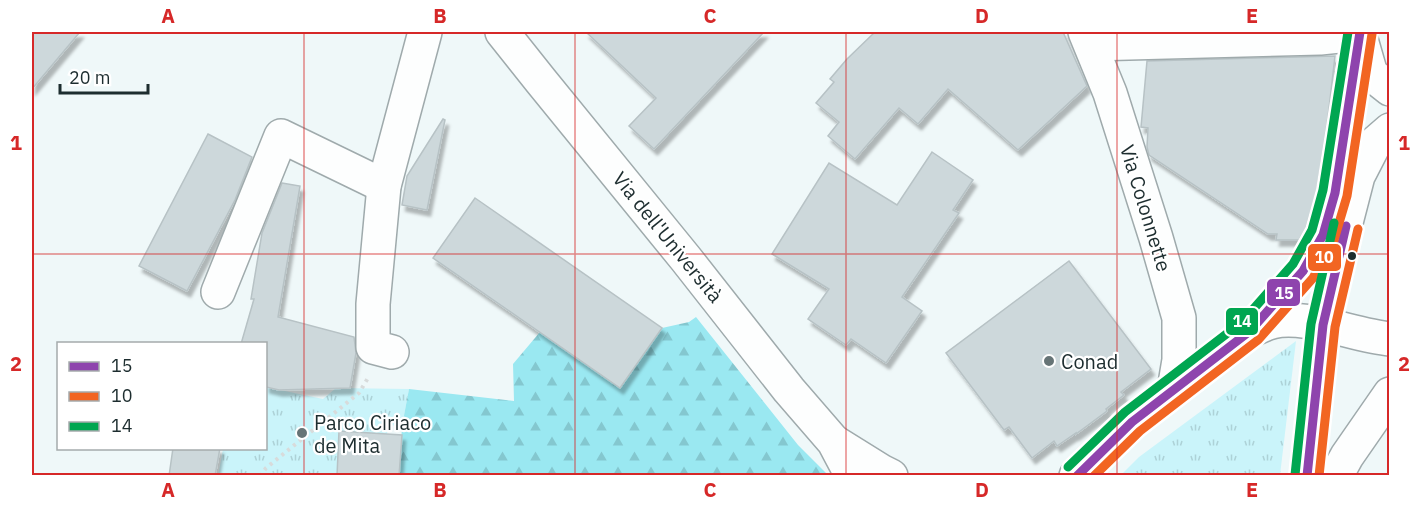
<svg xmlns="http://www.w3.org/2000/svg" width="1421" height="507" font-family="'IBM Plex Sans',sans-serif">
<style>
.grass{fill:url(#grass-tufts)}
.forest{fill:url(#forest-firs)}
.building{fill:#cdd8db;stroke:#b7c2c5;stroke-width:1.5;filter:url(#shadow)}
.lines{fill:none;stroke-linecap:round;stroke-linejoin:round}
.minor-casing{stroke:#9faaac;stroke-width:36}
.path{stroke:#d8dbdb;stroke-width:4;stroke-dasharray:3 4.5;stroke-linecap:butt}
.minor{stroke:#fdfefe;stroke-width:33}
.bus-1-casing{stroke:#fff;stroke-width:14}
.bus-2-casing{stroke:#fff;stroke-width:14}
.bus-3-casing{stroke:#fff;stroke-width:14}
.bus-1{stroke:#8e44ad;stroke-width:9}
.bus-2{stroke:#f26522;stroke-width:9}
.bus-3{stroke:#00a651;stroke-width:9}
.grid{fill:none;stroke:#d62828;stroke-width:1.5;stroke-opacity:0.55}
.bus-dot{fill:#1d2d2f;stroke:#fff;stroke-width:2}
.poi-dot{fill:#667476;stroke:#fff;stroke-width:2}
.labels{text-anchor:middle;dominant-baseline:central;stroke-width:4.5;stroke-linejoin:round;paint-order:stroke}
.street-label{font-size:20px;fill:#1d2d2f;stroke:#fff}
.poi-label{font-size:20px;fill:#1d2d2f;stroke:#fff;text-anchor:start}
.line-badge{stroke:#fff;stroke-width:2}
.badge-label{font-size:16px;text-anchor:middle;font-weight:bold;fill:#fff}
.neatline{fill:none;stroke:#d62828;stroke-width:2}
.grid-label{font-size:20px;text-anchor:middle;font-weight:bold;fill:#d62828}
</style>
<defs>
<pattern id="grass-tufts" width="24" height="20" patternUnits="userSpaceOnUse" patternTransform="scale(1.5)"><rect width="24" height="20" fill="#caf4fa"/><path d="M3 7l-1-3M5 7V3M7 7l1-3M15 17l-1-3M17 17v-4M19 17l1-3" fill="none" stroke="#add2d7"/></pattern>
<pattern id="forest-firs" width="22" height="20" patternUnits="userSpaceOnUse" patternTransform="scale(1.5)"><rect width="22" height="20" fill="#9ae8f1"/><path d="M5 1l3.5 6h-7zM16 11l3.5 6h-7z" fill="#84c7cf"/></pattern>
<filter id="shadow"><feDropShadow dx="3.5" dy="6" stdDeviation="1.5" flood-color="#0004"/></filter>
</defs>
<rect width="100%" height="100%" fill="#eff8f9"/>
<g class="grass">
<path d="M1296,341L1280,475H1121L1139,457Z"/>
<path d="M266,387L323,399L336,388L409,389L402,426L388,425L387,434L339,431L337,475L218,476L223,449L266,448Z"/>
</g>
<path class="forest" d="M696,317L798,445L828,475L399,476L402,426L409,389L514,401L513,364L540,332L620,387L662,328L689,322Z"/>
<g class="building">
<path d="M32,32H80L32,89Z"/>
<path d="M586,32H764L654,149L629,126L656,98Z"/>
<path d="M875,32H1063L1087,86L1018,150L948,89L918,124L899,108L855,159L828,136L839,122L816,103L834,82L830,79L847,59Z"/>
<path d="M1335,56L1328,117L1317,189L1306,228L1299,240H1276L1277,234H1268L1149,155L1147,147L1148,128L1141,127L1147,61Z"/>
<path d="M443,119L445,120L427,210L402,205L407,176Z"/>
<path d="M208,134L252,157L235,200L187,291L139,266Z"/>
<path d="M932,152L973,180L953,210L959,213L902,297L922,311L886,363L851,339L846,345L808,319L829,289L772,254L829,163L897,205Z"/>
<path d="M282,183L300,186L278,317L354,337L356,353L350,388L279,390L266,387V344H241L254,299H251L262,233Z"/>
<path d="M475,198L662,328L620,388L433,258Z"/>
<path d="M1069,261L1151,369L1121,392L1124,395L1106,409L1107,411L1076,434V433L1057,446L1054,441L1032,458L1009,427L1004,430L946,353Z"/>
<path d="M339,431L402,435L399,476H337Z"/>
<path d="M173,448H220L215,476H169Z"/>
</g>
<g class="lines">
<g class="minor-casing">
<g id="minor">
<path d="M502,32L541,81L686,259L789,390L834,442L852,476"/>
<path d="M1085,32L1110,93L1156,238L1179,318V360L1174,390"/>
<path d="M1360,36L1371,74L1390,89"/>
<path d="M1091,44L1320,38L1359,34"/>
<path d="M218,292L281,136L384,186"/>
<path d="M1250,331C1257,328 1264,324 1272,322C1303,313 1355,336 1390,339"/>
<path d="M392,352L373,347V304L384,186L425,32"/>
<path d="M836,443L881,471L891,476"/>
<path d="M1076,476L1132,422L1250,331L1303,271L1323,235L1335,193L1360,32"/>
<path d="M1307,476L1323,325L1342,238L1358,176L1375,143L1390,130"/>
<path d="M1336,476L1347,456L1390,394"/>
</g>
</g>
<path class="path" d="M260,476L266,468L359,393L368,378"/>
<use href="#minor" class="minor"/>
<g class="bus-1-casing">
<g id="bus-1">
<path d="M1077,476L1132,422L1250,331L1303,271L1323,235L1335,193L1360,32"/>
<path d="M1307,476L1323,325L1346,226"/>
</g>
</g>
<g class="bus-2-casing">
<g id="bus-2">
<path d="M1094,476L1140,431L1258,340L1313,278L1334,240L1347,196L1372,34"/>
<path d="M1319,476L1335,327L1358,229"/>
</g>
</g>
<g class="bus-3-casing">
<g id="bus-3">
<path d="M1068,467L1125,412L1242,322L1293,264L1312,230L1323,190L1348,32"/>
<path d="M1295,475L1311,324L1334,223"/>
</g>
</g>
<use href="#bus-1" class="bus-1"/>
<use href="#bus-2" class="bus-2"/>
<use href="#bus-3" class="bus-3"/>
</g>
<path class="grid" d="M304,32V476M575,32V476M846,32V476M1117,32V476M32,254H1390"/>
<circle class="bus-dot" cx="1352" cy="256" r="5"/>
<g class="poi-dot">
<circle cx="1049" cy="361" r="6"/>
<circle cx="302" cy="433" r="6"/>
</g>
<g class="labels">
<g class="street-label">
<text transform="translate(1146 208) rotate(73)">Via Colonnette</text>
<text transform="translate(668 237) rotate(51)">Via dell'Università</text>
</g>
<g class="poi-label">
<text x="1061" y="361">Conad</text>
<text x="314" y="422">Parco Ciriaco<tspan x="314" dy="23">de Mita</tspan></text>
</g>
</g>
<g class="line-badge">
<rect x="1307" y="243" width="35" height="29" rx="6" fill="#f26522"/>
<rect x="1266" y="278" width="35" height="29" rx="6" fill="#8e44ad"/>
<rect x="1225" y="307" width="34" height="29" rx="6" fill="#00a651"/>
</g>
<g class="badge-label">
<text x="1324" y="263">10</text>
<text x="1284" y="299">15</text>
<text x="1242" y="327">14</text>
</g>
<rect width="1421" height="507" fill="none" stroke="#ffffff" stroke-width="66"/>
<rect x="57" y="342" width="210" height="108" fill="#ffffff" stroke="#a5abac" stroke-width="1.5"/>
<rect x="69" y="362" width="30" height="9" fill="#8e44ad" stroke="#a5abac" stroke-width="1.5"/>
<text x="111" y="372" font-size="18" fill="#1d2d2f">15</text>
<rect x="69" y="392" width="30" height="9" fill="#f26522" stroke="#a5abac" stroke-width="1.5"/>
<text x="111" y="402" font-size="18" fill="#1d2d2f">10</text>
<rect x="69" y="422" width="30" height="9" fill="#00a651" stroke="#a5abac" stroke-width="1.5"/>
<text x="111" y="432" font-size="18" fill="#1d2d2f">14</text>
<path d="M60 84v9h88v-9" fill="none" stroke="#1d2d2f" stroke-width="3"/>
<text x="69" y="84" font-size="18" fill="#1d2d2f" stroke="#ffffff" stroke-width="4.5" paint-order="stroke">20 m</text>
<rect x="33" y="33" width="1355" height="441" class="neatline"/>
<g class="grid-label">
<text x="168" y="23">A</text>
<text x="440" y="23">B</text>
<text x="710" y="23">C</text>
<text x="982" y="23">D</text>
<text x="1252" y="23">E</text>
<text x="16" y="150">1</text>
<text x="1404" y="150">1</text>
<text x="16" y="371">2</text>
<text x="1404" y="371">2</text>
<text x="168" y="497">A</text>
<text x="440" y="497">B</text>
<text x="710" y="497">C</text>
<text x="982" y="497">D</text>
<text x="1252" y="497">E</text>
</g>
</svg>
